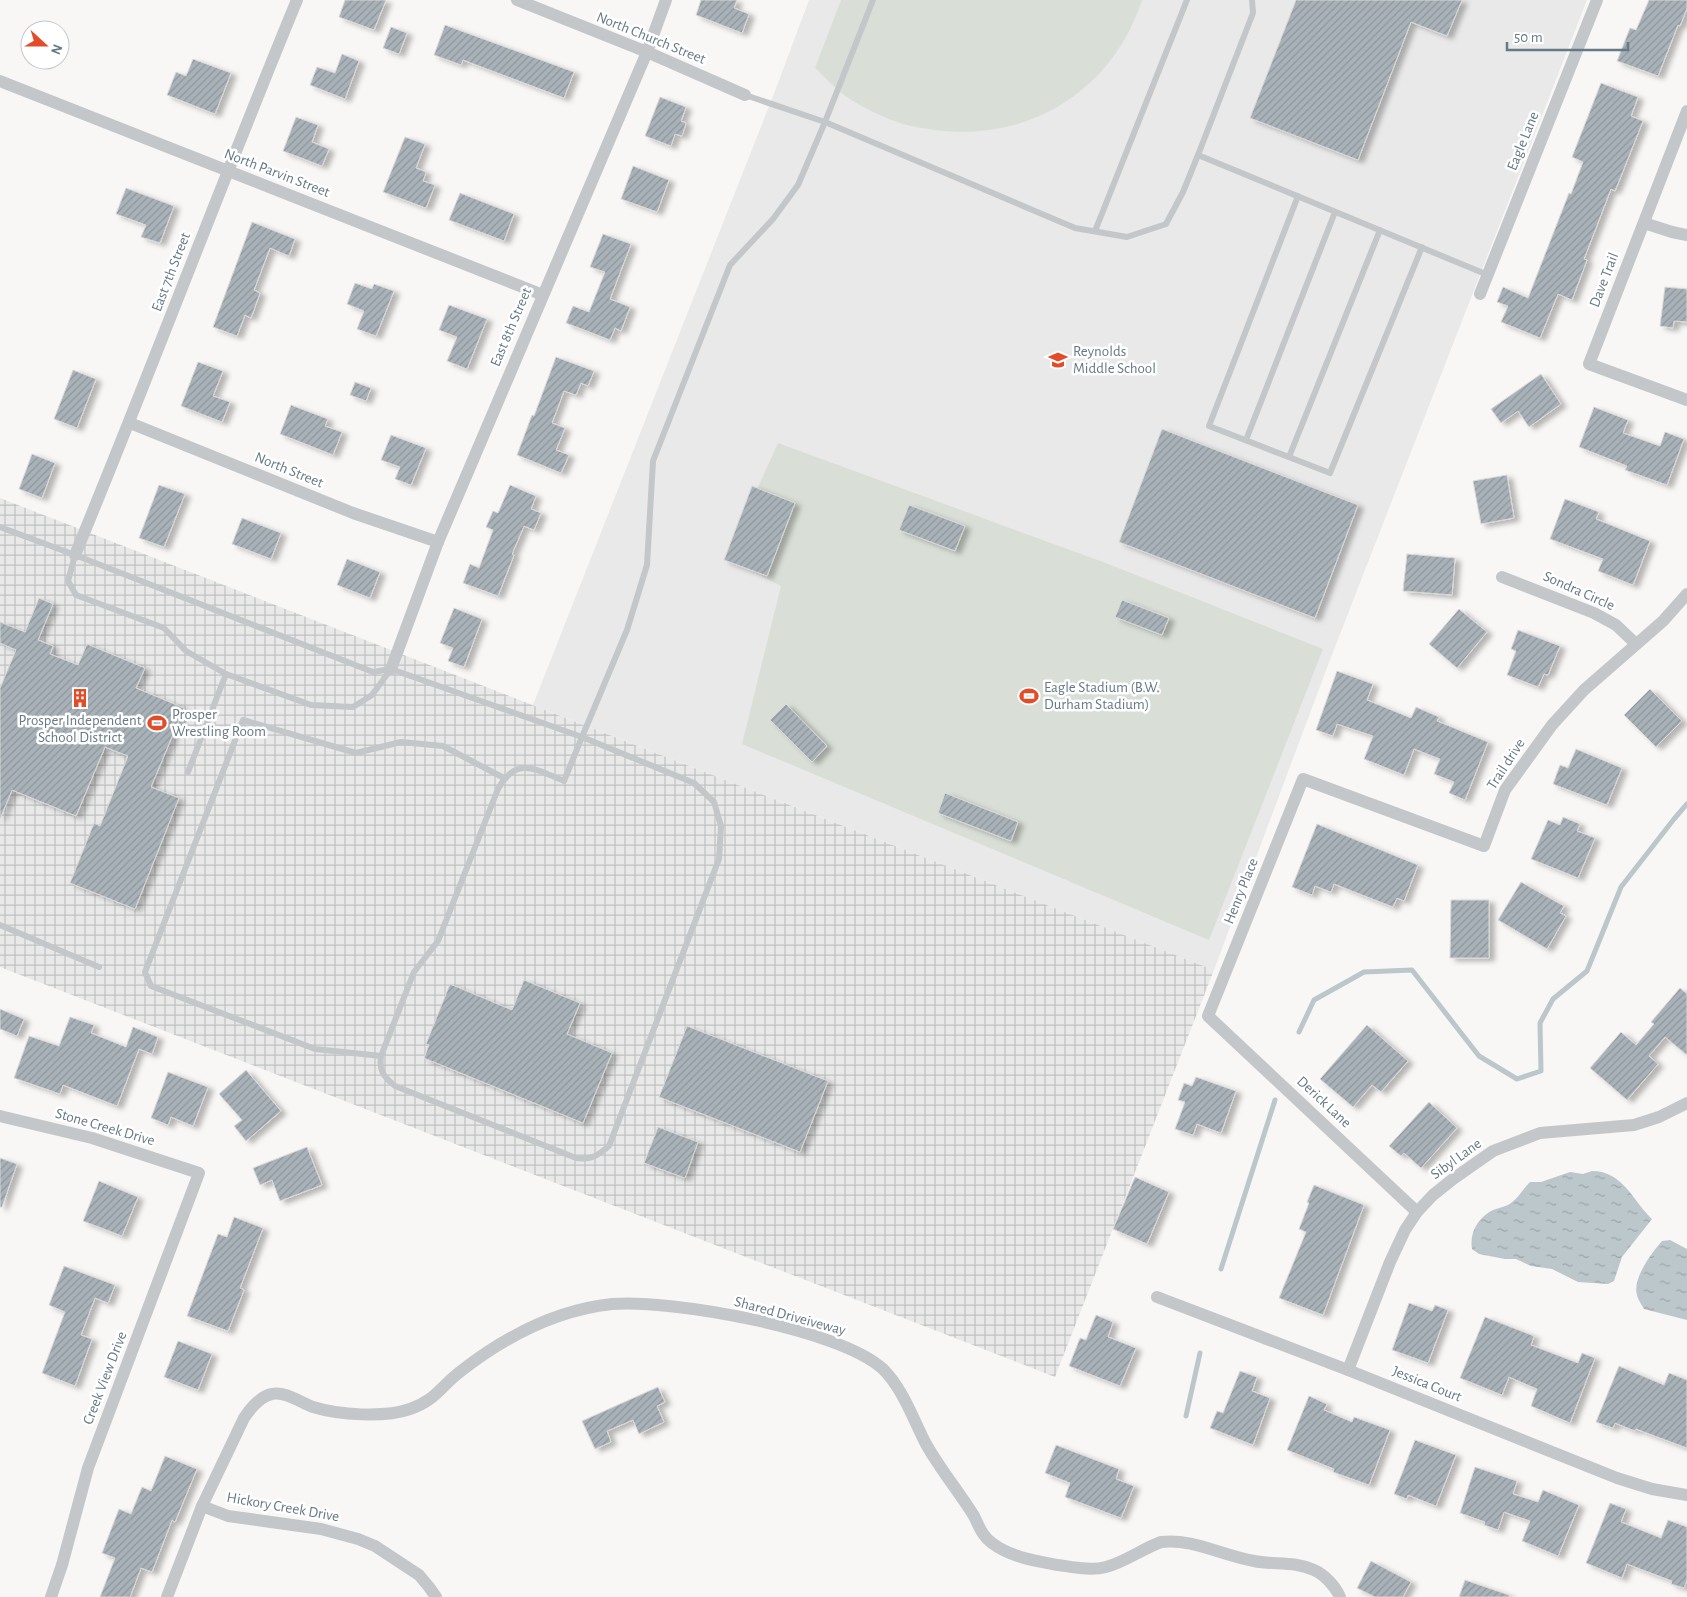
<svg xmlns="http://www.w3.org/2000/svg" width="1687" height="1597" font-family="'Alegreya Sans',sans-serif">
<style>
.built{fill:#e8e9e8}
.industrial{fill:url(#industrial-grid)}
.pitch{fill:#d9dfd6}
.water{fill:url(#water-ripples)}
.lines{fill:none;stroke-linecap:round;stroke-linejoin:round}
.stream{stroke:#bbc7cb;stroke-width:5}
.building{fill:url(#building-hatch);stroke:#d9d9d7;filter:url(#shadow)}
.lane{stroke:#c3c7ca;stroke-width:6}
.street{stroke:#c3c7ca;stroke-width:12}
.labels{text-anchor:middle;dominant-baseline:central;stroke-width:5;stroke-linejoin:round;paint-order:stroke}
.street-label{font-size:15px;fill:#667986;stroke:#fff}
.poi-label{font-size:15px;fill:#667986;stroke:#fff;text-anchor:start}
</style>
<defs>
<pattern id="industrial-grid" width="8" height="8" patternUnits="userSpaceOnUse" patternTransform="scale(1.25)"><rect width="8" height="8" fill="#e8e9e8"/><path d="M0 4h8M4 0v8" fill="none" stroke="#c0c2c2"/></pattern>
<pattern id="water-ripples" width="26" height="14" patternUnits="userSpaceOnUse" patternTransform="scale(1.25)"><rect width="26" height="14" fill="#bbc7cb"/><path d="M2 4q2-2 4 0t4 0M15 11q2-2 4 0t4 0" fill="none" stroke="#9ca6aa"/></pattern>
<pattern id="building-hatch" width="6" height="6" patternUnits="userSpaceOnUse" patternTransform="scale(1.25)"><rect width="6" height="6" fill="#a9b2b8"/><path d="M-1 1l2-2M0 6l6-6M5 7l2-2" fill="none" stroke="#8d969b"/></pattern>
<filter id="shadow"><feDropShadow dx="5.5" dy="3" stdDeviation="2.5" flood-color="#0004"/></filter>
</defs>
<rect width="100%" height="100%" fill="#f8f7f5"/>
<path class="built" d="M809,0H1587L1328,665L1214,970L533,705L775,91Z"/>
<path class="industrial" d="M0,498L1214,970L1055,1377L0,967Z"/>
<g class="pitch">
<path d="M841,0H1142C1114,87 1035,139 944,131C924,129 900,125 882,116C868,110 851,101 839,91C831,84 823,75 815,68Z"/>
<path d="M778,443L1103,562L1323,649L1209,940L742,744L781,586L726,558Z"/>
</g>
<g class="water">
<path d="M1592,1171C1623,1171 1633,1201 1652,1219L1622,1257L1614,1281L1608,1284L1578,1282L1552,1269L1531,1266L1516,1259H1505L1479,1254L1472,1249C1469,1232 1479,1217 1493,1210C1498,1208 1504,1207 1508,1205C1517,1200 1523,1189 1530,1182H1541L1570,1172L1583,1174Z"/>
<path d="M1670,1240L1687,1249V1320L1644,1309C1642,1305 1638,1300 1637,1295C1632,1279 1652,1252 1662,1241Z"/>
</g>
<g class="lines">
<g class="stream">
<path d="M1299,1032L1314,1000L1364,972L1412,970L1479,1056L1517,1079L1541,1071L1540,1023L1553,999L1587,971L1621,887L1674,819L1687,804"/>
<path d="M1221,1269L1275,1100"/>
<path d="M1186,1416L1200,1353"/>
</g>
</g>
<g class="building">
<path d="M345,0H386L374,30L339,17Z"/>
<path d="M701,0H737L734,8L749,14L742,33L696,15Z"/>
<path d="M1296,0H1462L1447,36L1411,22L1358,160L1250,118Z"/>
<path d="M1649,0H1687V8L1680,26L1678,25L1658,76L1617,61L1630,28L1636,30Z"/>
<path d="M445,25L574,72L564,98L463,60L461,65L434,55Z"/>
<path d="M391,27L407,33L399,54L383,48Z"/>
<path d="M342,54L359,61L345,99L310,85L317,67L335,73Z"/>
<path d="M193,59L231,73L215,114L167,95L176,72L186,76Z"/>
<path d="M1601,83L1638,97L1631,116L1643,121L1615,191L1611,189L1584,259L1587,260L1572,300L1558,294L1540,338L1501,322L1508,306L1497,302L1503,287L1528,298L1569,193L1571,194L1583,162L1572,157Z"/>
<path d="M660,97L686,107L681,121L686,123L682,136L675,134L671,146L645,136Z"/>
<path d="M296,117L318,125L312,142L329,149L322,166L283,151Z"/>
<path d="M405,137L425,144L416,168L426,172L423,181L435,185L426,208L383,192Z"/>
<path d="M633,166L669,180L657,212L621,199Z"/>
<path d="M126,188L174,206L160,243L141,237L146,225L116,214Z"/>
<path d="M460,193L514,214L504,241L449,220Z"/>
<path d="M252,222L295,239L289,256L270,248L254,290L260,293L251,318L245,315L237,336L213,327Z"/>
<path d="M603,234L631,244L610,299L630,307L621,331L615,328L610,340L566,323L573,306L589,312L605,272L590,267Z"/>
<path d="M355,283L372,289L374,284L394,291L376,336L357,329L364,311L347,304Z"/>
<path d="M1665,287L1687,289V322L1674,321L1673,328L1660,326Z"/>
<path d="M449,305L487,319L467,369L447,361L457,337L439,330Z"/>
<path d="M556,357L594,371L588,386L581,383L576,395L564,391L552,423L565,428L556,450L569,455L561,473L517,455L532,415L534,416Z"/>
<path d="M198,362L223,371L213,396L230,402L222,422L181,406Z"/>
<path d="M73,370L96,379L77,428L54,419Z"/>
<path d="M1541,374L1561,404L1529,427L1518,411L1501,423L1491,409Z"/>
<path d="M355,382L371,388L366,401L350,395Z"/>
<path d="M291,405L328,419L325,426L342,432L333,455L280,434Z"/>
<path d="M1594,407L1628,420L1623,433L1660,446L1665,432L1684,439L1667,485L1625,470L1627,466L1579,447Z"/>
<path d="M1162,429L1358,505L1315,618L1119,542Z"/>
<path d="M391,435L426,448L411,485L395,479L400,467L381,460Z"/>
<path d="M32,454L55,463L42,498L19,489Z"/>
<path d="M1507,475L1514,518L1481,524L1473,481Z"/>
<path d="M159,485L185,494L164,547L139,538Z"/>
<path d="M510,485L536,496L531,509L541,513L534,530L524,526L512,554L514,555L498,596L463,583L470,564L479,568L493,530L486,527L493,511L498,513Z"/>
<path d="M752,486L795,503L767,576L724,560Z"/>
<path d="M1565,499L1599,512L1596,519L1650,541L1633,585L1598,571L1603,559L1550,539Z"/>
<path d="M909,505L965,526L955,551L899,530Z"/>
<path d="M242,518L281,533L271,559L232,544Z"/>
<path d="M1407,554L1455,558L1452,595L1403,591Z"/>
<path d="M347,559L380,572L370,598L337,585Z"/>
<path d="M39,598L53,604L38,640L53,646L50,654L78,665L87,644L145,668L136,688L184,708L151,787L179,798L135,909L70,883L94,823L100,826L128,756L105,747L76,816L12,790L0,819V688L16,650L0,643V622L25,632Z"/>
<path d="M1122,600L1169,618L1162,635L1115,617Z"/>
<path d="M454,608L482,619L464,667L448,661L453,648L440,643Z"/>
<path d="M1459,609L1487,632L1457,668L1429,644Z"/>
<path d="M1518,630L1560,646L1548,675L1544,674L1538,687L1507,675L1516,651L1511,649Z"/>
<path d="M1337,671L1373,684L1367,700L1411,718L1416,707L1439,717L1437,721L1488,742L1465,800L1449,793L1454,782L1434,774L1440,759L1414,749L1404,775L1364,759L1373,736L1337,724L1333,736L1316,730Z"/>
<path d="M1650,689L1682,721L1656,747L1624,715Z"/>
<path d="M786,704L827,746L812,762L770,720Z"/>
<path d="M1576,749L1622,768L1607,805L1553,784L1560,765L1568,768Z"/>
<path d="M945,793L1018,822L1011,841L938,813Z"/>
<path d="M1563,817L1580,824L1577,831L1595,838L1578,878L1531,859L1548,820L1560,825Z"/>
<path d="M1317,824L1418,865L1404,901L1397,898L1393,907L1334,884L1331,892L1315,886L1312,895L1292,887Z"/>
<path d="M1521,882L1564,906L1560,913L1566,916L1547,949L1498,920Z"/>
<path d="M1451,900H1489V958H1450Z"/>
<path d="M524,980L580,1003L567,1034L612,1053L583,1123L424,1058L429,1045L426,1044L450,984L512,1010Z"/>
<path d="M1680,988L1687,994V1055L1665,1037L1649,1056L1658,1064L1627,1100L1590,1068L1621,1032L1636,1045L1654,1024L1651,1022Z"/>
<path d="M0,1009L24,1019L17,1036L0,1029Z"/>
<path d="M70,1017L94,1025L91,1033L126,1047L133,1027L158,1037L152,1054L139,1049L117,1106L63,1085L60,1094L14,1078L29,1036L59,1046Z"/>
<path d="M1367,1025L1408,1061L1381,1092L1372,1085L1353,1107L1320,1079Z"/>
<path d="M687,1026L828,1081L800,1152L659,1097Z"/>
<path d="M246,1070L281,1111L246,1141L234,1126L242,1120L219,1094Z"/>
<path d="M168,1072L208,1087L193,1126L171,1117L168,1125L151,1118Z"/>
<path d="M1196,1077L1236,1091L1221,1133L1197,1124L1193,1135L1175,1129L1185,1102L1178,1100L1184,1083L1192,1086Z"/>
<path d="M1429,1102L1457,1128L1421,1168L1404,1153L1401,1156L1389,1146Z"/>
<path d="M658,1127L698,1142L685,1178L644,1163Z"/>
<path d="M307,1147L322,1185L280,1201L272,1180L260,1185L253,1168Z"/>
<path d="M0,1158L17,1164L2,1207H0Z"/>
<path d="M1135,1177L1169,1192L1147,1244L1113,1229Z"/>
<path d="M99,1181L138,1197L122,1236L83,1221Z"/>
<path d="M1314,1185L1364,1205L1323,1315L1279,1298L1306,1232L1299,1229L1309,1203L1307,1202Z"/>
<path d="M234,1217L263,1228L240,1288L244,1290L228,1331L187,1316L218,1234L227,1237Z"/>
<path d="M64,1266L115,1285L108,1303L95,1298L81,1335L92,1339L75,1386L42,1373L65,1312L49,1305Z"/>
<path d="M1409,1303L1432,1311L1435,1305L1448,1310L1428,1363L1392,1350Z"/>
<path d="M1096,1315L1113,1322L1108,1337L1136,1348L1120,1386L1069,1366L1080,1338L1086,1340Z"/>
<path d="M1485,1317L1534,1336L1531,1345L1578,1363L1582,1353L1595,1358L1570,1423L1531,1406L1537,1389L1509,1377L1502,1395L1460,1378Z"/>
<path d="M178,1341L212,1354L198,1390L164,1377Z"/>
<path d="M1619,1366L1664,1385L1669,1373L1687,1380V1448L1636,1429L1635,1431L1615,1423L1613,1428L1596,1422Z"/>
<path d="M1240,1371L1257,1377L1252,1391L1270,1398L1253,1445L1210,1428L1217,1411L1223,1413Z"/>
<path d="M658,1387L665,1402L657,1406L664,1422L639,1434L633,1420L607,1431L611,1442L595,1449L582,1421Z"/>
<path d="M1309,1396L1327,1404L1324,1410L1352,1422L1354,1417L1390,1430L1369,1485L1333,1472L1334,1469L1287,1450Z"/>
<path d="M1415,1440L1456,1455L1436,1506L1408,1495L1407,1499L1394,1494Z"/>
<path d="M1056,1445L1119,1469L1116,1479L1134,1486L1121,1518L1065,1497L1070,1483L1045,1473Z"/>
<path d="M165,1456L197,1469L175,1522L172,1520L152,1572L141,1568L130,1597H100L115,1558L102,1553L119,1509L131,1514L142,1487L151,1491Z"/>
<path d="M1475,1467L1517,1481L1513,1494L1538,1502L1543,1490L1579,1505L1558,1556L1522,1541L1530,1521L1504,1512L1498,1530L1484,1525L1485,1522L1460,1513Z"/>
<path d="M1610,1503L1626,1509L1621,1522L1661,1538L1668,1520L1687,1527V1580L1684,1588L1671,1584L1672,1581L1627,1564L1622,1578L1586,1563Z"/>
<path d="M1371,1561L1411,1582L1403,1597H1375L1357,1588Z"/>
<path d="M1465,1580L1509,1595V1597H1459Z"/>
</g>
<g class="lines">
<g class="lane">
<path d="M873,0L825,122L1075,228L1127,237L1166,224L1183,192L1198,155L1488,275"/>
<path d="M1198,155L1253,13L1252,0"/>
<path d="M1298,196L1209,426L1330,473L1422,247"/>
<path d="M1095,231L1187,0"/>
<path d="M1246,440L1335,212"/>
<path d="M1289,457L1380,230"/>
<path d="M0,527L75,555L373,672L391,669L582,737L627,630L647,565L653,461L730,265L773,219L798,185L825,122L745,95"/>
<path d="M75,555L68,581L76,595L164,628L186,651L226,674L311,705L353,707L372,695L391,669"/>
<path d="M582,737L694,783L714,802L721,826L719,859L609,1146C597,1156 592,1160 576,1158L395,1086C383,1076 379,1071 381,1056L414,972L438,941L498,789C517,755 536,770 564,781Z"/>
<path d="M188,772L226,674"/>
<path d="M0,925L99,967"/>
<path d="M381,1056L315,1049L151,986L145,972L243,720L356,753L401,742L443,746L504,778"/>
</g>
<g class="street">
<path d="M517,0L647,52L745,95"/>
<path d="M0,81L543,295"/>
<path d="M1687,111L1589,364L1687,400"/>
<path d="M1644,223L1672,232L1687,235"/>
<path d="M1480,294L1597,0"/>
<path d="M130,423L353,513L438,542"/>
<path d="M75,555C151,371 221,184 297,0"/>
<path d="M1502,577L1594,613L1616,625L1636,644"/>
<path d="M391,669L438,542L647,52L666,0"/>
<path d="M0,1116L92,1138L199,1173L88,1468L62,1565L51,1597"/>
<path d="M1417,1212L1208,1016L1303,779L1484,846L1505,790L1552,725L1584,690L1663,621L1687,594"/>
<path d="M1157,1297L1348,1370L1617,1478L1652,1489L1687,1495"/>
<path d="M1348,1370L1390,1262L1405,1230L1417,1212L1433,1195L1453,1179L1493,1151L1540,1133L1634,1125L1659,1117L1687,1103"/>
<path d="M202,1506L244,1418C250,1409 260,1396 272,1394C285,1391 302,1403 313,1407C339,1415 384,1418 410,1409C435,1401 441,1386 461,1371C506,1336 555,1310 612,1304C671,1299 840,1329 883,1369C903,1389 913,1419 926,1444C940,1469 959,1492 974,1516C979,1526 982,1536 992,1543C1010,1557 1036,1561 1058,1565C1073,1567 1091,1571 1106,1567C1125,1562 1142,1549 1161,1542C1192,1538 1223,1556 1254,1561C1274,1565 1295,1561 1314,1570C1325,1575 1335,1586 1340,1597"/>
<path d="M167,1597L202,1506L228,1516L321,1529L358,1539L375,1546L419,1575L429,1587L436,1597"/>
</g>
</g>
<defs>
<g id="school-bare" transform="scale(1.5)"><path d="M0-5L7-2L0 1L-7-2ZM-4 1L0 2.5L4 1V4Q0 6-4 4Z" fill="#e34c29" stroke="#fff" stroke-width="2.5" paint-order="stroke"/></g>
<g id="stadium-bare" transform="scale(1.5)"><path d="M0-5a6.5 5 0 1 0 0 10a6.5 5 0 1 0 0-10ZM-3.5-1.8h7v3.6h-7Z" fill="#e34c29" stroke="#fff" stroke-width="2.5" paint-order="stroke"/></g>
<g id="building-bare" transform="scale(1.5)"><path d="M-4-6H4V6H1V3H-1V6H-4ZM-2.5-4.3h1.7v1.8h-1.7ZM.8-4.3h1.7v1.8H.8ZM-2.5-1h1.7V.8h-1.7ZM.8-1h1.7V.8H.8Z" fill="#e34c29" stroke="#fff" stroke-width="2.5" paint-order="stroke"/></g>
</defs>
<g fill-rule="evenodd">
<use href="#school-bare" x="1058" y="360"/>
<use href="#stadium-bare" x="1029" y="696"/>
<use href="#building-bare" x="80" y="698"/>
<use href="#stadium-bare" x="157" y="723"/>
</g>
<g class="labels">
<g class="street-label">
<text transform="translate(651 38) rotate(22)">North Church Street</text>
<text transform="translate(1523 141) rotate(-68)">Eagle Lane</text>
<text transform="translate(277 173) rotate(21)">North Parvin Street</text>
<text transform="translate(171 272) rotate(-69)">East 7th Street</text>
<text transform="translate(1604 280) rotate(-69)">Dave Trail</text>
<text transform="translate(511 327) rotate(-67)">East 8th Street</text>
<text transform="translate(289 470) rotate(22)">North Street</text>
<text transform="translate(1579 591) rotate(24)">Sondra Circle</text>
<text transform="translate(1506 764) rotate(-57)">Trail drive</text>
<text transform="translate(1241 891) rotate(-68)">Henry Place</text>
<text transform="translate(1324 1102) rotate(43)">Derick Lane</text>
<text transform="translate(105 1127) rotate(16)">Stone Creek Drive</text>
<text transform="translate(1456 1159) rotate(-36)">Sibyl Lane</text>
<text transform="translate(790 1316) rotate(15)">Shared Driveiveway</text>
<text transform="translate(105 1378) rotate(-69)">Creek View Drive</text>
<text transform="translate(1427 1384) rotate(22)">Jessica Court</text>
<text transform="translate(283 1507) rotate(10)">Hickory Creek Drive</text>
</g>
<g class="poi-label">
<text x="1073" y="351">Reynolds<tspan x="1073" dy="17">Middle School</tspan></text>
<text x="1044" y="687">Eagle Stadium (B.W.<tspan x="1044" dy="17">Durham Stadium)</tspan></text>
<text x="172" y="714">Prosper<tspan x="172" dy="17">Wrestling Room</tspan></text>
<text x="80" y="720" text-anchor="middle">Prosper Independent<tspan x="80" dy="17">School District</tspan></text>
</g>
</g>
<g transform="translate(45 45) rotate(111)"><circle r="24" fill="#ffffff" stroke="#c2c9cf"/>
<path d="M0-4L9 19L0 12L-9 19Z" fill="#e34c29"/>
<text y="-8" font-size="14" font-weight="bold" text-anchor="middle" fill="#667986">N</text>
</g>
<path d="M1507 42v8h121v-8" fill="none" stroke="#667986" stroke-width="2.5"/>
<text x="1514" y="42" font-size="15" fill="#667986" stroke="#ffffff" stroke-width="4" paint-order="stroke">50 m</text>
</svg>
